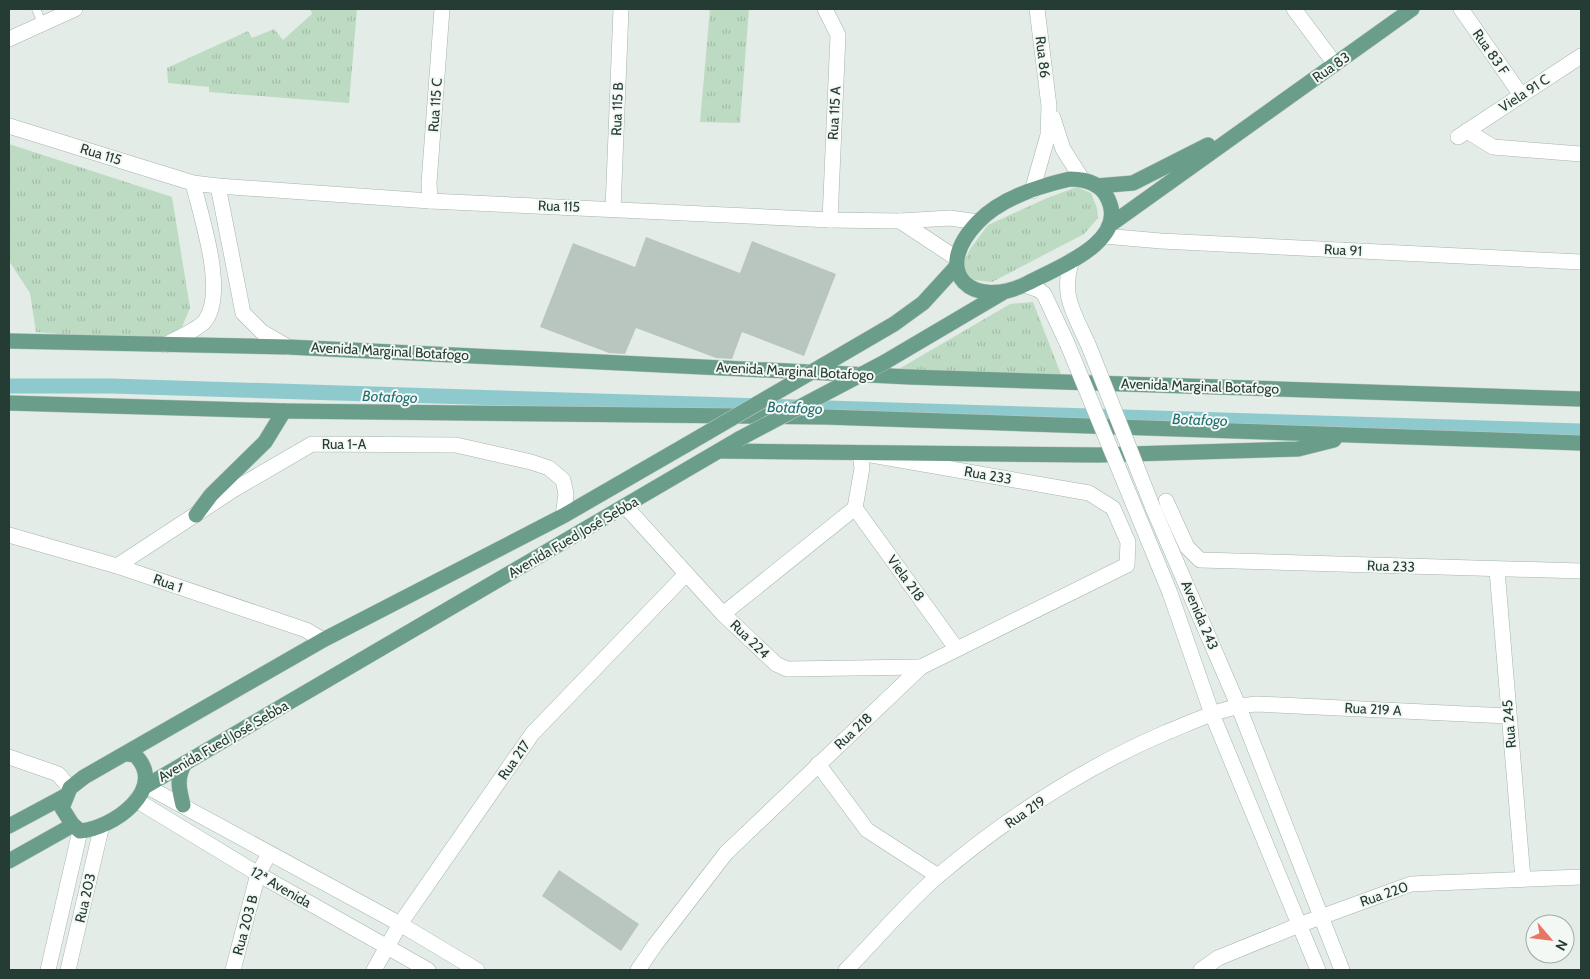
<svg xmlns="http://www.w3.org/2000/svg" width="1590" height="979" font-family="Cabin,sans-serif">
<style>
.park{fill:url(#park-tufts)}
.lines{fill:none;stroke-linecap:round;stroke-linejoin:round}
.canal{stroke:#8ecacd;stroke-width:15}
.building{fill:#b8c6bf}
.service-casing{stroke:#a6b4ad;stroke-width:9}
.minor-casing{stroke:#a6b4ad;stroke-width:16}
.tertiary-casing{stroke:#a6b4ad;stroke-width:16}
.secondary-casing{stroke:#a2b7ad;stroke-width:16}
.primary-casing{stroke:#c2c8c6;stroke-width:16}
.service{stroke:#fff;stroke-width:8}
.minor{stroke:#fff;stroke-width:15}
.tertiary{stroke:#fff;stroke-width:15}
.secondary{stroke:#fff;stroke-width:15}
.primary{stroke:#6a9e8b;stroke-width:15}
.secondary-bridge-casing{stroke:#a2b7ad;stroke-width:16;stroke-linecap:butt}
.primary-bridge-casing{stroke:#c2c8c6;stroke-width:16;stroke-linecap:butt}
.secondary-bridge{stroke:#fff;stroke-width:15}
.primary-bridge{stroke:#6a9e8b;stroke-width:15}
.labels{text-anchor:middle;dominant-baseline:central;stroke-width:4;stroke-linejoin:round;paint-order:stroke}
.street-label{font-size:14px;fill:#243c33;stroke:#f3f8f5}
.water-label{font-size:15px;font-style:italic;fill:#226f74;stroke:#f3f8f5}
</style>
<defs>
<pattern id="park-tufts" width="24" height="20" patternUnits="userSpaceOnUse" patternTransform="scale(1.25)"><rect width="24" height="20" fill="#bddbc2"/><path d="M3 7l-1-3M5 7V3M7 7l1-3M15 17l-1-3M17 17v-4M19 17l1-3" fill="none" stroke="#a2bda7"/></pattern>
</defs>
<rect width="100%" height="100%" fill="#e3ece7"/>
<g class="park">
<path d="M310,9H357L349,103L209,92V87L168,83L167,68L248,31L252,38L274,29L283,40L312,14Z"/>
<path d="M710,9H749L740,123L700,122Z"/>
<path d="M9,144L172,197L190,308L182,327L159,343L36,332L30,293L9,261Z"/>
<path d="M1077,187L1091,193L1097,208L1098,218L1084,234L992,282L974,280L966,273L964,262L970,249L988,225L1047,198Z"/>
<path d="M1033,302L1064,382L892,373L1010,304Z"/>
</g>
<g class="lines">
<path class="canal" d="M9,386H111L1581,431"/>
</g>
<g class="building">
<path d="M646,237L740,273L752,241L836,274L804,356L742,332L732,359L716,358L636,328L625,354L609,353L540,327L573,243L635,267Z"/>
<path d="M559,870L639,924L621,951L542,896Z"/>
</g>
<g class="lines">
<g class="service-casing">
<path id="service" d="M36,9L43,25"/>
</g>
<g class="minor-casing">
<g id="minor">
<path d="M825,9L838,35L830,220"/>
<path d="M1294,9L1335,64"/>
<path d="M1461,9L1521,95"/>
<path d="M9,39L75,9"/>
<path d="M1467,131L1493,147L1581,154"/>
<path d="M1458,137L1581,56"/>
<path d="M430,201L429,183L442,9"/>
<path d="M613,209L621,9"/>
<path d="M1166,501L1187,547L1200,560L1581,571"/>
<path d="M625,506L723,614L776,664L787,669L921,667"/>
<path d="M855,508L956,648"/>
<path d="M9,535L117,566L306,630L323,640"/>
<path d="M117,566L233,490L312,444L456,445L531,462L549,468L563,480L566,494L563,516"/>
<path d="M1497,570L1523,879"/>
<path d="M723,614L855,508"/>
<path d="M9,757L58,774L70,788"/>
<path d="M818,764L867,830L938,876"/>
<path d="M233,970L258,874L269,854"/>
<path d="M374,970L400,924L532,734L686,574"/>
<path d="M638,970L655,945L726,853L921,667L1127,565L1128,542L1113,508L1089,493L860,453L862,468L855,508"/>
<path d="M846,970C877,939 906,903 939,875C1008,817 1085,767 1167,732C1197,720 1225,706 1257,704L1508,716"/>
</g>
</g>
<g class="tertiary-casing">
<g id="tertiary">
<path d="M9,126L193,183L218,186L430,201L830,220L900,221L950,218L978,222"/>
<path d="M218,186L243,313L262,332L288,347"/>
<path d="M900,221L956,258"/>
<path d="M1104,236L1161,241L1581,262"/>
<path d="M165,345C174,340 199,329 205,321C227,292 201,217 193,183"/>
<path d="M146,786L400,924L477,970"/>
<path d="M136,800L258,874L428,970"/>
<path d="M48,970L80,831"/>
<path d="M68,970L102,825"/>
<path d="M1201,970L1218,958L1299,925L1411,884L1581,877"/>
</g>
</g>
<g class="secondary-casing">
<g id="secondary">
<path d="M1053,118L1063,149L1082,179"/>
<path d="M1032,191L1048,135L1049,106L1037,9"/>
<path d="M1072,260C1060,295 1074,313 1088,344"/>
<path d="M1024,285L1039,290L1044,294L1067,343"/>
<path d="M1153,508L1238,705L1342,970"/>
<path d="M1170,593L1212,714L1318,970"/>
</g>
</g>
<g class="primary-casing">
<g id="primary">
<path d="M1070,179C1086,179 1101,183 1108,199C1129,242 1056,268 1028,283C973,311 929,273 978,222C1000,199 1039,186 1070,179Z"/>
<path d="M1097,186L1133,183L1208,145"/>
<path d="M1110,225L1412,9"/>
<path d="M9,341L288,347L910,377L1581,399"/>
<path d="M885,362L1002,293"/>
<path d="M822,366L894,324L923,303L955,268"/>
<path d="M9,403L284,411L826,417L1581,443"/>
<path d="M719,451L1098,455L1298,449L1334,440"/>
<path d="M196,515L211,495L265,442L284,411"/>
<path d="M128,754L135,755C169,789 112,829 80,831L72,824L62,808L70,788L84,777L323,640L563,516L686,445"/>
<path d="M146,786L739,439"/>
<path d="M183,805C179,789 176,778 185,763"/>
<path d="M9,826L65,796"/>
<path d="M9,861L73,825"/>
</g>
</g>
<use href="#service" class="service"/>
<use href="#minor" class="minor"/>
<use href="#tertiary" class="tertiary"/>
<use href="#secondary" class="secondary"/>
<use href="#primary" class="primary"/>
<g class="secondary-bridge-casing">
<g id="secondary-bridge">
<path d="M1067,343L1170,593"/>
<path d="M1088,344L1153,508"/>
</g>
</g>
<g class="primary-bridge-casing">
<g id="primary-bridge">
<path d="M739,439L885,362"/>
<path d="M686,445L822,366"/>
</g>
</g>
<use href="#secondary-bridge" class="secondary-bridge"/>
<use href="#primary-bridge" class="primary-bridge"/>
</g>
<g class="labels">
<g class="street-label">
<text transform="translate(1491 52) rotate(55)">Rua 83 F</text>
<text transform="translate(1043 57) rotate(83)">Rua 86</text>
<text transform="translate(1331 67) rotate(-35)">Rua 83</text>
<text transform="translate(1524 93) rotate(-33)">Viela 91 C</text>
<text transform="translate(435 105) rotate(-86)">Rua 115 C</text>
<text transform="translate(617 109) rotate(-88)">Rua 115 B</text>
<text transform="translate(834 113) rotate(-87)">Rua 115 A</text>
<text transform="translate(101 154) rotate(17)">Rua 115</text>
<text transform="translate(559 206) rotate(2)">Rua 115</text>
<text transform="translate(1343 250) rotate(3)">Rua 91</text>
<text transform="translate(390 351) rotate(3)">Avenida Marginal Botafogo</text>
<text transform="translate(795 371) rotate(3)">Avenida Marginal Botafogo</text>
<text transform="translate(1200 386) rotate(2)">Avenida Marginal Botafogo</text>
<text x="344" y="444">Rua 1-A</text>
<text transform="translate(988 475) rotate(10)">Rua 233</text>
<text transform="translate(573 537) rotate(-30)">Avenida Fued José Sebba</text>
<text transform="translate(1391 566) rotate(2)">Rua 233</text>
<text transform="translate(906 578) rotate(54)">Viela 218</text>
<text transform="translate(168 583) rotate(19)">Rua 1</text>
<text transform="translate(1200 615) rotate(67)">Avenida 243</text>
<text transform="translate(750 639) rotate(44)">Rua 224</text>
<text transform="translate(1373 709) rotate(3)">Rua 219 A</text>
<text transform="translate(1509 724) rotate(-95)">Rua 245</text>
<text transform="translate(853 731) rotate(-43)">Rua 218</text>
<text transform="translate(223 741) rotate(-30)">Avenida Fued José Sebba</text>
<text transform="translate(514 760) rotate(-55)">Rua 217</text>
<text transform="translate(1025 812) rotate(-35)">Rua 219</text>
<text transform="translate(281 887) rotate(30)">12ª Avenida</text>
<text transform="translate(1384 894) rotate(-19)">Rua 220</text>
<text transform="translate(85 898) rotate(-77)">Rua 203</text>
<text transform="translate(245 925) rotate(-75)">Rua 203 B</text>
</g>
<g class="water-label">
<text transform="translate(390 397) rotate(2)">Botafogo</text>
<text transform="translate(795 408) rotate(2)">Botafogo</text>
<text transform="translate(1200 420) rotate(2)">Botafogo</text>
</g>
</g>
<rect width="1590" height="979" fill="none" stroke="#243c33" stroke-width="20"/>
<g transform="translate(1550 939) rotate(118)"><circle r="24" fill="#f3f8f5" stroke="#a0ada7"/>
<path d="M0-4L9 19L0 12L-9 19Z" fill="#e87664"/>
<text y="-8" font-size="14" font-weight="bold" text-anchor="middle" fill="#243c33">N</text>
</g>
</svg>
